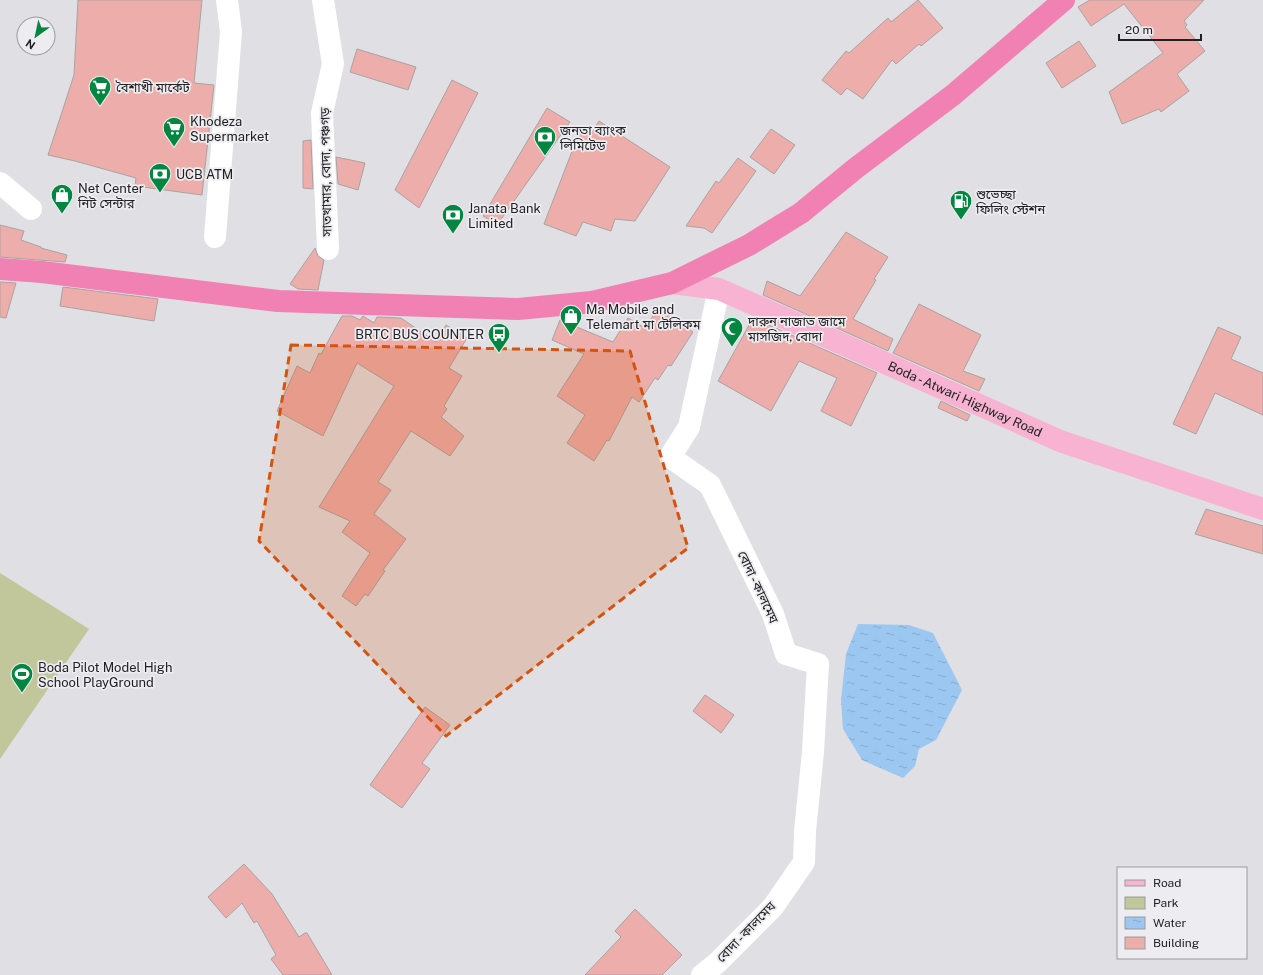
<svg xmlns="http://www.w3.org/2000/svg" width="1263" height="975" font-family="'Public Sans','Noto Sans Bengali',sans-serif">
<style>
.park{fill:#c1c79a}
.water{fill:url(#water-ripples)}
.building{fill:#edaeab;stroke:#a8a3a2}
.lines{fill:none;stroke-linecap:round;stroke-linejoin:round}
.minor{stroke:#fff;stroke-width:22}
.major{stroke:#f7b3d1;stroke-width:22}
.highway{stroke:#f180b3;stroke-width:22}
.marked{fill:#d4530e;fill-opacity:0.2;stroke:#d4530e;stroke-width:3;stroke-dasharray:8 5;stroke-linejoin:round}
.labels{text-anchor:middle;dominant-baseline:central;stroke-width:3.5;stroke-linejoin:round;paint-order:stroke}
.poi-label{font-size:13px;fill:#212122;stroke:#edecf0;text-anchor:start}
.street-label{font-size:13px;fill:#212122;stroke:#edecf0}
</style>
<defs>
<pattern id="water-ripples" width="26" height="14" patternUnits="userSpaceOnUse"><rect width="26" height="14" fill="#9bc7f1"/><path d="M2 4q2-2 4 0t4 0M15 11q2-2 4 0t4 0" fill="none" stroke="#85abce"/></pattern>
</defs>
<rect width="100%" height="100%" fill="#e0dfe3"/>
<path class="park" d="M0,573L89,629L0,759Z"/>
<path class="water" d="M858,624L909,625L933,633L962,690L936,740L919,749L915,766L903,778L862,760L843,729L841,700L846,654Z"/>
<g class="building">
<path d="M78,0H202L194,83L214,85L202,195L135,186L136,178L75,161L48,155L74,75Z"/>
<path d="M918,0L943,28L921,46L919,44L896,64L892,60L863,99L847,88L841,95L822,80L846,51L849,53L888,18L891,22Z"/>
<path d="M1090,0H1204L1184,21L1187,25L1185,27L1205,51L1177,74L1189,91L1161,112L1159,109L1122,124L1109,92L1163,53L1124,4L1091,26L1078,7Z"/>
<path d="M1079,41L1096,66L1062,88L1046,63Z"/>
<path d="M357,49L416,67L408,90L350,72Z"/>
<path d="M452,80L478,93L419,208L395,190Z"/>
<path d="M547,108L570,122L497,225L483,216Z"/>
<path d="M599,121L670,167L635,221L615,219L611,231L583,222L576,236L544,224L581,128L591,134Z"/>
<path d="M771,129L795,145L774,174L750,157Z"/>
<path d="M311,140L313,189L303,188V141Z"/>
<path d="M336,157L365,163L358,190L338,184Z"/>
<path d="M738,158L756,171L712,233L704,228L686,226L716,181L719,183Z"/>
<path d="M0,225L24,231L21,240L41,247V248L67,255L65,262L0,257Z"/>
<path d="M846,232L888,257L874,279L876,280L853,319L893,339L888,351L763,295L767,281L800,296Z"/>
<path d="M315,248L318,256L324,260L318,290L298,289L290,284Z"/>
<path d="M0,282L16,283L6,318L0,317Z"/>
<path d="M63,287L158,299L154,321L60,306Z"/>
<path d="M919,304L981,335L963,371L985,379L979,391L893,353Z"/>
<path d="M658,308L693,332L671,366L668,365L658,380L655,378L639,402L632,397L609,441L607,440L594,461L567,443L585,415L557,396L584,354L552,340L560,320L613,342L628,318L645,328Z"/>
<path d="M342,316H352L360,320L363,316L374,323L377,317L401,318L436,342L446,325L467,338L449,368L462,376L444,406L447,409L441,417L464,436L450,456L411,431L378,482L391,490L374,514L406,539L383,570L385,571L368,596L365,594L356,606L342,596L370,553L342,532L350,521L319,507L394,386L357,363L323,436L277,411L297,366L310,373L319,353L321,354Z"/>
<path d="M753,318L877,373L851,426L821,411L837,378L799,361L771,411L718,381Z"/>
<path d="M1218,327L1241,337L1231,359L1263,373V415L1215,393L1196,434L1173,424Z"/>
<path d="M941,401L970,415L967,421L938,408Z"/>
<path d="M1206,509L1263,526V554L1195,534Z"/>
<path d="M705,695L734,715L721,733L693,711Z"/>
<path d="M425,707L450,725L422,763L430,769L402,808L370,785Z"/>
<path d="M244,864L272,894L299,937L305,933H307L332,975H283L271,959L276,955L257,921L254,923L242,903L226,918L208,897Z"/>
<path d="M635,909L682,955L662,975H585L621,937L615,931Z"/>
</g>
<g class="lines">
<g class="minor">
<path d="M323,0L333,64L322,113L328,249"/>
<path d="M0,183L31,209"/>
<path d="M215,237L231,32L227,0"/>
<path d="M702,975L717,963L773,907L804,862L805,831L813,752L818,664L786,654L773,614L710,485L670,457L689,427L719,289"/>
</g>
<path class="major" id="s1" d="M672,283L719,289L1060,441L1263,509"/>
<path class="highway" d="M0,269L42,272L278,301L518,309L592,302L672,283L749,245L801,213L856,168L953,95L1064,0"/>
</g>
<path class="marked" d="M291,345L630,351L688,548L446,736L259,541Z"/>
<defs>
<g id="supermarket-pin" transform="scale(1.15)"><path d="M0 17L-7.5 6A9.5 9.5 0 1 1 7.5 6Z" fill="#008641" stroke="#edecf0"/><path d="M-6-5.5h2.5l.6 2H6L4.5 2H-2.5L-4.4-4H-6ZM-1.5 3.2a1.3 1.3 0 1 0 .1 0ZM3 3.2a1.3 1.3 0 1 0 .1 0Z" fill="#fff"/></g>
<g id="bank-pin" transform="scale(1.15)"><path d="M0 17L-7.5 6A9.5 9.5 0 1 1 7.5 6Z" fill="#008641" stroke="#edecf0"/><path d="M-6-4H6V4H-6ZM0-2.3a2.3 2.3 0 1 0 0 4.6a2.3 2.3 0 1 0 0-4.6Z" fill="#fff"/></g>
<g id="shop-pin" transform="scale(1.15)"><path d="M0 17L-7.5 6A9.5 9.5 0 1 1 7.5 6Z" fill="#008641" stroke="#edecf0"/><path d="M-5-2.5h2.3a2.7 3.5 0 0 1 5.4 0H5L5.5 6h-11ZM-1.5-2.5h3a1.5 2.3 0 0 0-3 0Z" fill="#fff"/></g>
<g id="fuel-pin" transform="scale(1.15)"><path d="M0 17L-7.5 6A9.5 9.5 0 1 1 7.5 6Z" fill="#008641" stroke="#edecf0"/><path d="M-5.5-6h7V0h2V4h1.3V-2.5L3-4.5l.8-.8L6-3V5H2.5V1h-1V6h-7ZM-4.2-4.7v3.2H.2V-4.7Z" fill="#fff"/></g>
<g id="mosque-pin" transform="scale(1.15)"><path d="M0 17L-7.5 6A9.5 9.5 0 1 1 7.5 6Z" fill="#008641" stroke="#edecf0"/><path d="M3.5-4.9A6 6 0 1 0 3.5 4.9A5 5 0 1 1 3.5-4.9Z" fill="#fff"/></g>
<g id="bus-pin" transform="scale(1.15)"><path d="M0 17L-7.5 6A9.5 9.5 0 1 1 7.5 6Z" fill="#008641" stroke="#edecf0"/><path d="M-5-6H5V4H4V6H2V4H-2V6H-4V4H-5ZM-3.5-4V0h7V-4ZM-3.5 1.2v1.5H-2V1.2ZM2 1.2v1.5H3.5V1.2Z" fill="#fff"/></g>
<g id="stadium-pin" transform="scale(1.15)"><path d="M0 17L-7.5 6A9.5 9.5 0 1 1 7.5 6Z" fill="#008641" stroke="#edecf0"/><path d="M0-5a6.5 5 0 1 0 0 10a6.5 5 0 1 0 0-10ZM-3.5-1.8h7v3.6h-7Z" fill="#fff"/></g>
</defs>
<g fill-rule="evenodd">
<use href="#supermarket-pin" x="100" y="87"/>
<use href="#supermarket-pin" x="174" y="128"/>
<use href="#bank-pin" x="545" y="137"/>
<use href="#bank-pin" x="160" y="174"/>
<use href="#shop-pin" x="62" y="195"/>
<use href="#fuel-pin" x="961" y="201"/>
<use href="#bank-pin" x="453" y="215"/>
<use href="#shop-pin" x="571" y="316"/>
<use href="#mosque-pin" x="732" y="328"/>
<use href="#bus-pin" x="499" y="334"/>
<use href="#stadium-pin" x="22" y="674"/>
</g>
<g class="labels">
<g class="poi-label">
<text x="116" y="87">বৈশাখী মার্কেট</text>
<text x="190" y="121">Khodeza<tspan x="190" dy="15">Supermarket</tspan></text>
<text x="560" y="130">জনতা ব্যাংক<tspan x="560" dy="15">লিমিটেড</tspan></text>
<text x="176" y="174">UCB ATM</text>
<text x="78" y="188">Net Center<tspan x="78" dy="15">নিট সেন্টার</tspan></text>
<text x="976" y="194">শুভেচ্ছা<tspan x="976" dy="15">ফিলিং স্টেশন</tspan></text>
<text x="468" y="208">Janata Bank<tspan x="468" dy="15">Limited</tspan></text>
<text x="586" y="309">Ma Mobile and<tspan x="586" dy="15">Telemart মা টেলিকম</tspan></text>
<text x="748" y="321">দারুন নাজাত জামে<tspan x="748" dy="15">মাসজিদ, বোদা</tspan></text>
<text x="484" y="334" text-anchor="end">BRTC BUS COUNTER</text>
<text x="38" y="667">Boda Pilot Model High<tspan x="38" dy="15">School PlayGround</tspan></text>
</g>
<g class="street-label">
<text transform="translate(326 172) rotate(-91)">সাতখামার, বোদা, পঞ্চগড়</text>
<text stroke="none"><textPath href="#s1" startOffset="317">Boda - Atwari Highway Road</textPath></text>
<text transform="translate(758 587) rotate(65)">বোদা - কালমেঘ</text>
<text transform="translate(746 932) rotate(-46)">বোদা - কালমেঘ</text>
</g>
</g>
<rect x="1117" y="867" width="130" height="92" fill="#edecf0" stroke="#9b9b9e"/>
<rect x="1125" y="880" width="20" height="6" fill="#f7b3d1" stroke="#9b9b9e"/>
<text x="1153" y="887" font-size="12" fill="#212122">Road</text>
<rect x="1125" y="897" width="20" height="12" fill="#c1c79a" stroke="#9b9b9e"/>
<text x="1153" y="907" font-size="12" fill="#212122">Park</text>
<rect x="1125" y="917" width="20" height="12" fill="url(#water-ripples)" stroke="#9b9b9e"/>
<text x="1153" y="927" font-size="12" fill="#212122">Water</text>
<rect x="1125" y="937" width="20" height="12" fill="#edaeab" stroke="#9b9b9e"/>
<text x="1153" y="947" font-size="12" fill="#212122">Building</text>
<g transform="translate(36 36) rotate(213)"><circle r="19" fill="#edecf0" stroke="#9b9b9e"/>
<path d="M0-3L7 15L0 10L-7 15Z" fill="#008641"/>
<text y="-6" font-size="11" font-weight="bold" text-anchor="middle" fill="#212122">N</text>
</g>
<path d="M1119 34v6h82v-6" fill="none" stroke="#212122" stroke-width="2"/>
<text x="1125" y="34" font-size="12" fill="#212122" stroke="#edecf0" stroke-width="3" paint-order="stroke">20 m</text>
</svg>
